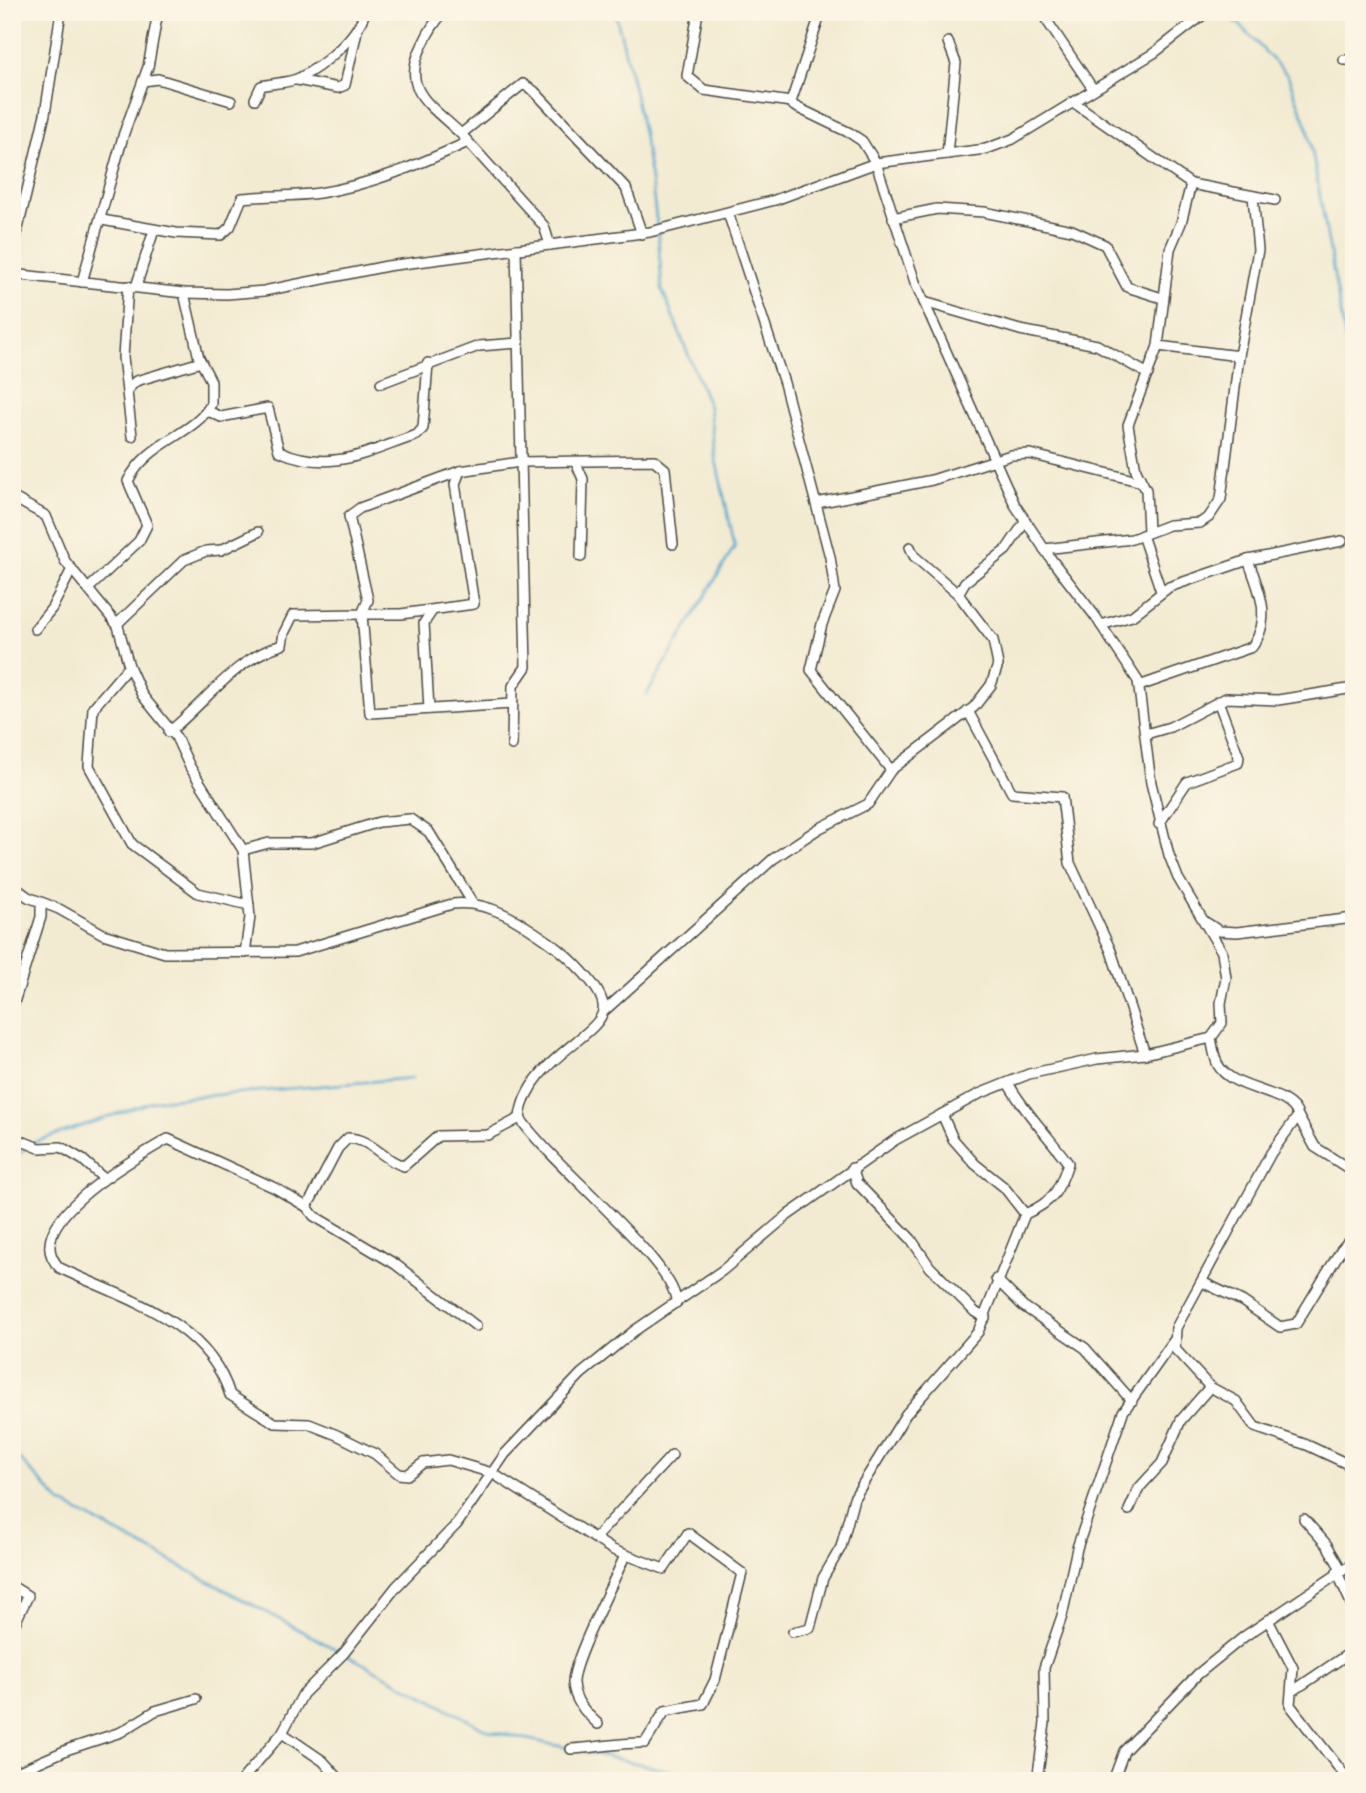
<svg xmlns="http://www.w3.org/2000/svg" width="1366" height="1793" font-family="Mynerve,sans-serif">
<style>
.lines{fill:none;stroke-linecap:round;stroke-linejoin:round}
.stream{stroke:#57a8d1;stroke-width:2.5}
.minor-casing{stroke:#494844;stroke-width:12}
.minor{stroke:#fff;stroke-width:9}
</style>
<rect width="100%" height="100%" fill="#fcf5e5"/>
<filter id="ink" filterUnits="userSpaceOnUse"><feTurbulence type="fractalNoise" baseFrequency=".0143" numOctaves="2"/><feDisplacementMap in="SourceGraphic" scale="14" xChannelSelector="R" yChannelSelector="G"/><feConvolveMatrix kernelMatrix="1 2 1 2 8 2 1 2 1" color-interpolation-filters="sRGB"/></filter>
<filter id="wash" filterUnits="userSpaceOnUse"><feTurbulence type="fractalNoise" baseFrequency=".00686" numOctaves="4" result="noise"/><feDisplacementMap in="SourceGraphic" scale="28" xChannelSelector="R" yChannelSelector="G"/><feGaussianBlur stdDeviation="1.57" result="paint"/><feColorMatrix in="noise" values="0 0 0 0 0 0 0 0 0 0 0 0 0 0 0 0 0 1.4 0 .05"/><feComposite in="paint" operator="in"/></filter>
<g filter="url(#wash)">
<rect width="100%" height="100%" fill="#f3ebd1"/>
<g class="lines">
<g class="stream">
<path d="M615,12C634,83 649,154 657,226"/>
<path d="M1220,12L1239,24L1288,76L1308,128L1354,388"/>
<path d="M647,694L735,546L715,456L709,407L662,289L658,233"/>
<path d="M32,1143L157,1100L412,1078"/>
<path d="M12,1159L27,1147"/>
<path d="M12,1451L60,1502L341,1652"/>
<path d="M347,1655L489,1731L568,1748"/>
<path d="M585,1752L718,1781"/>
</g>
</g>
</g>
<g filter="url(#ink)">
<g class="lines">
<g class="minor-casing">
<g id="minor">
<path d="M444,12C435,21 428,33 423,44C399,90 430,104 461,134"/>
<path d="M698,12L687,76L704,90L791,102"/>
<path d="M1041,12L1093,89"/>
<path d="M1344,60H1354"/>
<path d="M297,80L338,88L345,85L357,31"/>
<path d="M143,81L158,79L231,101"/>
<path d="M255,99L261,86C272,83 290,83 299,78C323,66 357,38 365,12"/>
<path d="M1073,102L1191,184L1275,200"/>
<path d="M947,154L956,63L948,42"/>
<path d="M728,213L784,383L830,557L835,591L822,624L811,670L891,770"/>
<path d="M893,218L937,209L984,212L1072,230L1105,245L1127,287L1162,298"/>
<path d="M102,220L176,233L221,235L230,227L242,198C268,195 293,197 319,193C371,185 420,164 468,142"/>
<path d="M550,245L544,226L461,134L523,84L534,91L626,188L642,234"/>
<path d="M12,254L45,114L61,12"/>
<path d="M12,274L184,293L227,294L264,291L387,266L650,232L775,200L876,163L986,149L1013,139L1154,53L1207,12"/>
<path d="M82,282L124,133L148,67L158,12"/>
<path d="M128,286L123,357L132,436"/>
<path d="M136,287L154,230"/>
<path d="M924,302L1020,330L1097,345L1148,374"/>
<path d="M1158,346L1239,356"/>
<path d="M381,383L479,346L519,343"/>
<path d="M128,389L136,381L201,362"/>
<path d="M208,411L221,417L268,408L279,451C332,474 368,451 417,435L423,428L428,363"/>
<path d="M576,463L583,479L581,557"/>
<path d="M460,471L455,484L474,604L401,614H362L370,713L512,704"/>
<path d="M12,497L46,516L65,561L118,626L129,666L142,695L176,737L190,767L243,850L250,917L245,953"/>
<path d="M817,503L932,480L1011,455L1030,454L1142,482"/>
<path d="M1148,531L1146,490L1136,470L1128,425L1158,346L1170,249L1181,223L1191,184"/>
<path d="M1142,535L1161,591"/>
<path d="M910,547L914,556L958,594"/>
<path d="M1044,549L1132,539L1169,525L1200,523L1209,517L1221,499L1239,356L1258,250L1253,196"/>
<path d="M88,589L139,541L147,525L128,481C148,441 196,434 211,404V381L199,358L184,293"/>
<path d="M117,624L184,560L206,551L221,550L258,532"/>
<path d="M1101,625L1132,616L1169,587L1248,560L1342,541"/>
<path d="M35,629L52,608L72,569"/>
<path d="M129,666L93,708L89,766L132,844L198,893L249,905"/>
<path d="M1139,686L1252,647C1273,618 1259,590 1248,560"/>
<path d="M429,709L424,623L432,611"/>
<path d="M968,711L1012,793L1062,797L1070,863L1111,951L1145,1054"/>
<path d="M169,732C207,701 234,659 282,645L284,633L293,615L362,614L368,600L349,516L360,508L460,471L520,462L654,460L665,469L673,544"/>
<path d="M1146,734L1170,727L1226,698L1278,700L1354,688"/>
<path d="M512,745L513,686L526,667L516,249"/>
<path d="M1159,824L1187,782L1238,763L1239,757L1218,701"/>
<path d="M243,850L269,843H312L379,822L410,819L429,832L472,902"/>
<path d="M12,885L28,897L59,909L103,934L165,953L295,952L452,904C489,900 519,921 549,942C565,953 607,990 603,1011C599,1036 525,1063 520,1118C546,1159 679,1266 676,1303"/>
<path d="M1207,923L1219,931L1237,932L1354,918"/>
<path d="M12,1009L41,917V903"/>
<path d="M603,1012L773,859L818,829L868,804L891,770L974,707L991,685L998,665L993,640L958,594L965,582L1006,550L1025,522"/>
<path d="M1008,1083C1024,1112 1048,1135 1068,1163C1059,1191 1053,1202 1025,1214"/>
<path d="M942,1114L953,1139L975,1164L1004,1187L1025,1214"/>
<path d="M1298,1116L1315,1147L1354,1172"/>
<path d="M12,1137L39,1148L61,1147L83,1160L102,1177"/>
<path d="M852,1168L857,1183L911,1239L930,1267L975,1312L985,1318"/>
<path d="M307,1207L275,1188L168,1139C137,1157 14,1225 60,1268C124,1299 207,1320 230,1395L275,1423L309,1424L337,1435L375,1454L399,1474L407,1475L423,1463L448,1460L492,1473L613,1550L664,1569L688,1533L742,1573L715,1680L703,1704L665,1711L645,1743C620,1742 596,1748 571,1749"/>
<path d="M996,1279L1023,1306L1085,1348L1132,1401"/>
<path d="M1202,1282L1242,1301L1280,1327L1296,1324L1341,1250L1354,1235"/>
<path d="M476,1326L395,1264L314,1216L307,1207L338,1148L348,1138C372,1139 382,1160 404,1166L438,1136L488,1135L520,1118"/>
<path d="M1210,1387L1236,1401L1255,1427L1307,1445L1354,1467"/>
<path d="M1129,1510L1139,1488L1162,1463L1181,1420L1210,1387L1175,1349L1176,1328L1271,1153L1298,1116C1291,1089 1233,1092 1218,1065C1214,1058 1213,1046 1211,1038"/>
<path d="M1304,1519L1327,1545L1341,1569"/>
<path d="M595,1538L672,1455"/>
<path d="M1337,1572L1354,1610"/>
<path d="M12,1586L28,1596L12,1629"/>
<path d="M1268,1620L1293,1668L1290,1705L1349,1781"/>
<path d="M793,1632L810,1628L823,1578L841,1547L854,1498L906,1414L978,1332L1025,1214"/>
<path d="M1293,1691L1354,1650"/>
<path d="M598,1724C586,1713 574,1701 573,1683C572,1661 615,1581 625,1555"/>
<path d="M12,1774L69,1749L121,1732L155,1711L196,1699"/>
<path d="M241,1781L282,1733"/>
<path d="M341,1781L323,1761L282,1733L303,1694L344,1653L396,1587L457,1524L505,1454L581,1374L634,1331L723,1270L788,1215L895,1140L979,1094L1029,1074L1097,1059L1145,1054L1211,1038L1222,1023L1221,1003L1226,978L1222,952L1178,878L1169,855L1151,783L1138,681L1095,616L1051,559L1015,505L915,282L876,163L862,141L850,133L794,106L791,102L821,12"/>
<path d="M1037,1781L1045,1723L1044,1668L1062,1616L1077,1548L1123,1412L1175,1339"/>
<path d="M1113,1781L1124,1751L1198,1674L1245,1636L1354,1563"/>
</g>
</g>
<use href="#minor" class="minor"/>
</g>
</g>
<rect width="1366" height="1793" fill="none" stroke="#fcf5e5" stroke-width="42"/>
</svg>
